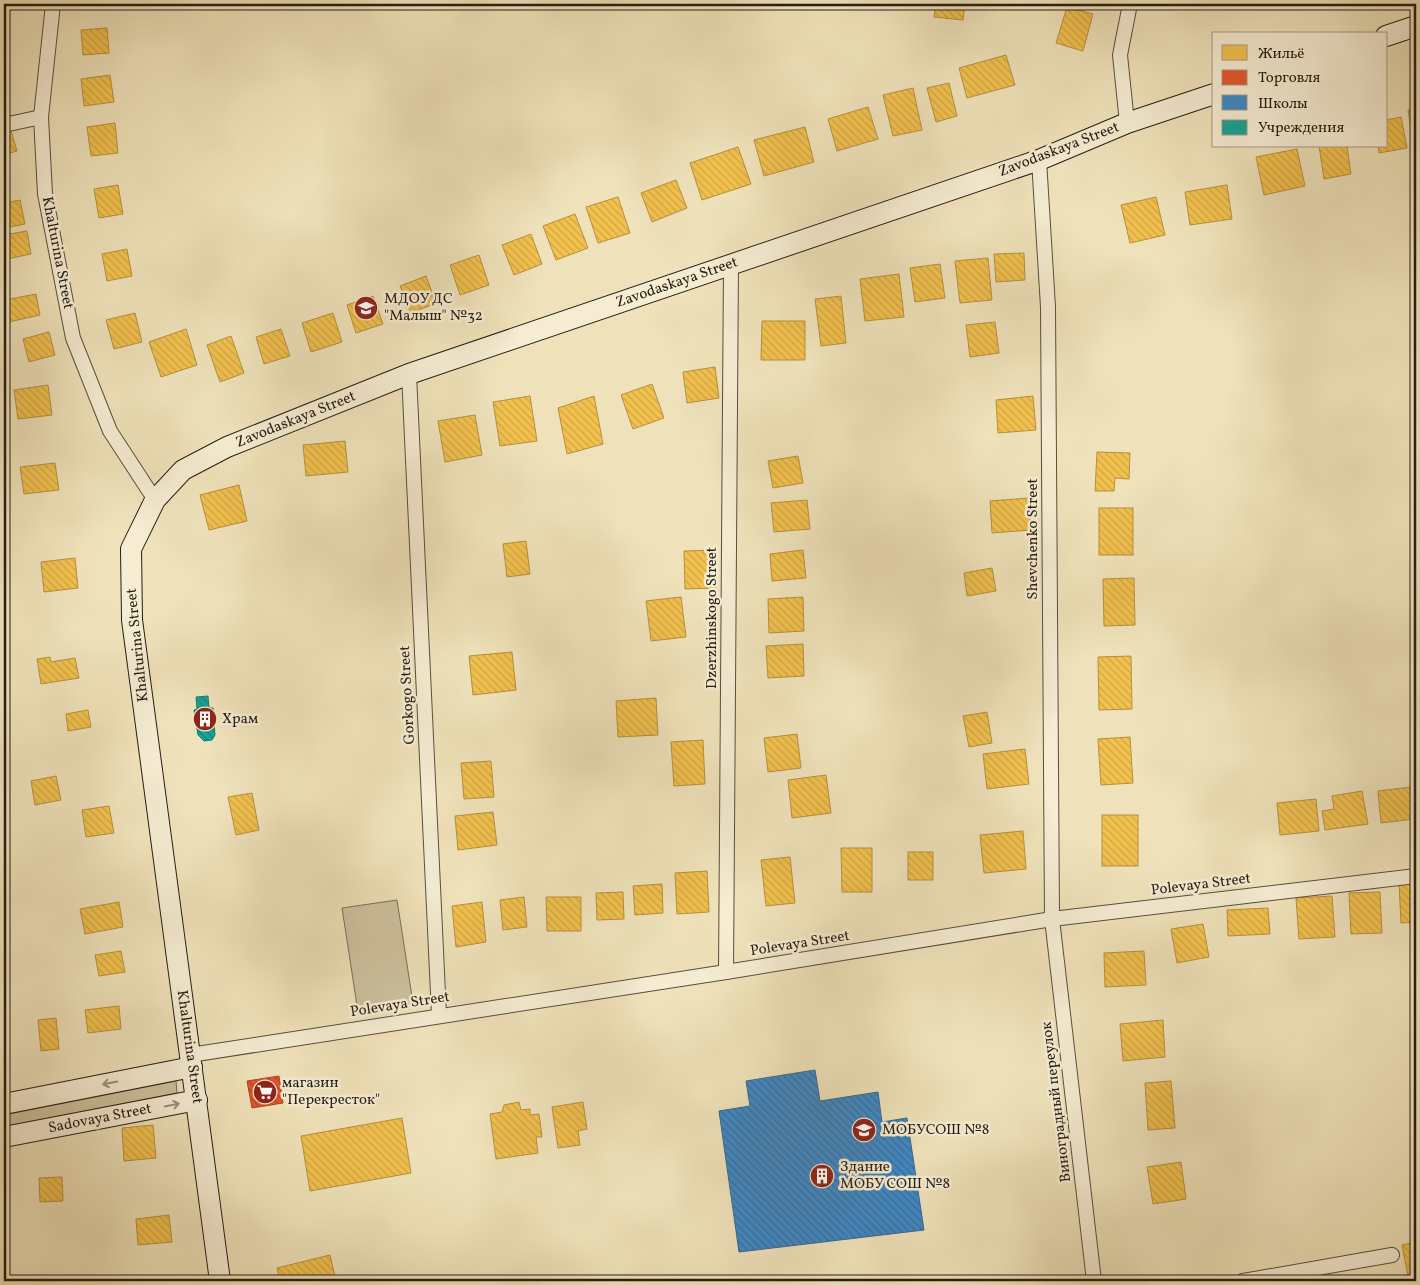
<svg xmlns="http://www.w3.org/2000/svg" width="1420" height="1285" font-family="Vollkorn,serif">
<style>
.green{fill:#cdc19e;stroke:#7a6f58}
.homes{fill:url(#homes-back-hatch);stroke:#b5903c}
.shops{fill:url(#shops-back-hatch);stroke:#ab4626}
.schools{fill:url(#schools-back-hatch);stroke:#386890}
.public{fill:url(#public-back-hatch);stroke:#1c7b70}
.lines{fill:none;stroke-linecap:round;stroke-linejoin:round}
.street-casing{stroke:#594e3d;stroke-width:16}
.secondary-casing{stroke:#271d13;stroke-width:22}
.street{stroke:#f5ecd2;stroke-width:14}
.secondary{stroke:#f5ecd2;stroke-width:20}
.oneway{stroke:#988f7c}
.labels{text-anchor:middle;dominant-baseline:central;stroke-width:5;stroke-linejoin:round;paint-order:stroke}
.street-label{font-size:15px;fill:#271d13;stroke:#f5ecd2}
.poi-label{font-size:15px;fill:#271d13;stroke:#f5ecd2;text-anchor:start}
</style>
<defs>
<pattern id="homes-back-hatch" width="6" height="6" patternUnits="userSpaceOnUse" patternTransform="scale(1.25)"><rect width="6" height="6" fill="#f2c14e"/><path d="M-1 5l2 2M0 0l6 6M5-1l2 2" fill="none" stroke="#d0a543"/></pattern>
<pattern id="shops-back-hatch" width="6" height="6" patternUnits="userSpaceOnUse" patternTransform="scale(1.25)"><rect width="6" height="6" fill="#e4572e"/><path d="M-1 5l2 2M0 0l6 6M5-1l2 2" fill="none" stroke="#b94726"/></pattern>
<pattern id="schools-back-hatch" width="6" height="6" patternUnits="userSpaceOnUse" patternTransform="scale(1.25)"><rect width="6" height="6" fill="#3f88c5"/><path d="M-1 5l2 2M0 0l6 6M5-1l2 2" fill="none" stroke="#356f9f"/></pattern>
<pattern id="public-back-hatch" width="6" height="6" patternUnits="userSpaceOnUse" patternTransform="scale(1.25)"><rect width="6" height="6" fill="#17a398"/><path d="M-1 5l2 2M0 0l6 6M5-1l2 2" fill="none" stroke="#15847b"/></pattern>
</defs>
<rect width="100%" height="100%" fill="#efe2ba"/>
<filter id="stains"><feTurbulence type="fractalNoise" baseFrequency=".004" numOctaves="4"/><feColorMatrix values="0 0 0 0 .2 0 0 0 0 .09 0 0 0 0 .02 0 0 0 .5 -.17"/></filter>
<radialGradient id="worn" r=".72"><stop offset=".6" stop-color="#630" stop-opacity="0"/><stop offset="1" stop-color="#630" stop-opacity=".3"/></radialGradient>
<g class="green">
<path d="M397,900L413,1003L358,1012L342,908Z"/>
<path d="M176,1081L177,1093L4,1127V1115Z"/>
</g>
<g class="homes">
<path d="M936,4H965L963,20L934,17Z"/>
<path d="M1067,7L1093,14L1083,51L1056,43Z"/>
<path d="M107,28L109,53L83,55L81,30Z"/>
<path d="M1006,55L1015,85L967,98L959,68Z"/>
<path d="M110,75L114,102L84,106L81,79Z"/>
<path d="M949,83L957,116L936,122L927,88Z"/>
<path d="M913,88L922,130L893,136L883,95Z"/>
<path d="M868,107L878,139L837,151L828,119Z"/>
<path d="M1416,108V141H1413L1408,110Z"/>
<path d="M1401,117L1407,148L1379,153L1378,146H1386V120Z"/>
<path d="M115,123L118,153L91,156L87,127Z"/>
<path d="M10,127L17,151L4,155V129Z"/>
<path d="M805,127L814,162L764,176L754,140Z"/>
<path d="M1319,146H1347L1351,174L1324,179Z"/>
<path d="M738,147L751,184L702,200L690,163Z"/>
<path d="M1297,149L1305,186L1264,195L1256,157Z"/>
<path d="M676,180L687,208L652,222L641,193Z"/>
<path d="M118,185L123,214L99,218L94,189Z"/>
<path d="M1227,185L1232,219L1190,225L1185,192Z"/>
<path d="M618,197L630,233L598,243L586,207Z"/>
<path d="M1156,197L1165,235L1130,243L1121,205Z"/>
<path d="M20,200L25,224L4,228V203Z"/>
<path d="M575,214L588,248L556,260L543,226Z"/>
<path d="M27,231L31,254L7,259L4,235Z"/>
<path d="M531,234L542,264L514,275L502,245Z"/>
<path d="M127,249L132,276L107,281L102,254Z"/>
<path d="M1024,253L1025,280L996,282L994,254Z"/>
<path d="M479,255L489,285L460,295L450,265Z"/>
<path d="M988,258L992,300L960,303L955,261Z"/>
<path d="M940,264L945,298L915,302L910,268Z"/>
<path d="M899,274L904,317L865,321L860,279Z"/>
<path d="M426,276L436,303L411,313L400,286Z"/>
<path d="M36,294L40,315L9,322L5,300Z"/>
<path d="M373,296L383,324L356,333L347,305Z"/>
<path d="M841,296L846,343L821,346L815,299Z"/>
<path d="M135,313L142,342L114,349L106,320Z"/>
<path d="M333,313L342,342L311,352L302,323Z"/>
<path d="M762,321H805V360H761Z"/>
<path d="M995,322L999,353L970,357L966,325Z"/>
<path d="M186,329L197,365L161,377L149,342Z"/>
<path d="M281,329L290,356L264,364L256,337Z"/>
<path d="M49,332L55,355L29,362L23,339Z"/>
<path d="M231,336L244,373L220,382L207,345Z"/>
<path d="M715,367L719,398L687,403L683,372Z"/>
<path d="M652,384L664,418L633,429L621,395Z"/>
<path d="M48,385L52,415L18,419L14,390Z"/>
<path d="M530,396L537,441L500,446L493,402Z"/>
<path d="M594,396L603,444L567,454L558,408Z"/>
<path d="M1033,396L1036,430L998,433L996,400Z"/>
<path d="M475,415L482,455L445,462L438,421Z"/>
<path d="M345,441L348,472L306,476L303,445Z"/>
<path d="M1097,452L1130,453L1129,479L1115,478L1114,491H1095Z"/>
<path d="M798,456L803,483L773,488L768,461Z"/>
<path d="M55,463L59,490L24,494L20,467Z"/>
<path d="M239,485L247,521L209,530L200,495Z"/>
<path d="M1029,498L1031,530L992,533L990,501Z"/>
<path d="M807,500L810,529L774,532L771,503Z"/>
<rect x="1099" y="508" width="34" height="47"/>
<path d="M526,541L530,574L507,577L503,544Z"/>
<path d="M715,550L716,588L685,589L684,551Z"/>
<path d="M803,550L806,578L772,581L770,554Z"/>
<path d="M75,558L78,588L44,592L41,562Z"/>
<path d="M992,568L996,591L967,596L964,573Z"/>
<path d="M1134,578L1135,625L1104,626L1103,579Z"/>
<path d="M681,597L686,637L651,641L646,601Z"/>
<path d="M803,597L804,631L769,633L768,599Z"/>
<path d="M803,644L804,676L768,678L766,646Z"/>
<path d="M512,652L516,690L473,695L469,656Z"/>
<path d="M1131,656L1132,709L1099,710L1098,657Z"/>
<path d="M50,657L51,662L75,658L79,678L41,684L37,659Z"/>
<path d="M656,698L658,735L618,737L616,701Z"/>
<path d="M88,710L91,727L68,731L66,714Z"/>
<path d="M987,712L992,743L969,747L963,716Z"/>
<path d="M797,734L801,768L768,772L764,738Z"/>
<path d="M1130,737L1133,783L1101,785L1098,739Z"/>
<path d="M703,740L705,784L674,786L671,742Z"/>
<path d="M1025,749L1029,784L987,789L983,754Z"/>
<path d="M491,761L494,797L464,799L461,763Z"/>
<path d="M826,775L831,813L792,818L788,780Z"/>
<path d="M56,776L61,800L35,805L31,781Z"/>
<path d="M1411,787L1414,819L1381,823L1378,791Z"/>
<path d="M1362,791L1368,824L1325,830L1322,811L1334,809L1332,796Z"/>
<path d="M252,793L259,830L236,835L228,797Z"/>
<path d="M1316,799L1319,831L1280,835L1277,803Z"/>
<path d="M109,806L114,833L86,837L82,810Z"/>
<path d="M493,812L497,845L458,850L455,816Z"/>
<rect x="1102" y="815" width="36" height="51"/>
<path d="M1023,831L1026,869L984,873L980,835Z"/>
<path d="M841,848H872V892H842Z"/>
<rect x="908" y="852" width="25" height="28"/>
<path d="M790,857L795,903L766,906L761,860Z"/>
<path d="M707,871L709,912L677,914L675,873Z"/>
<path d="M1416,882V922L1401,923L1399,883Z"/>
<path d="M662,884L663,913L635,915L633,886Z"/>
<path d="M623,892L624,919L597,920L596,893Z"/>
<path d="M1380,892L1382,933L1351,934L1349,893Z"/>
<path d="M1332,896L1335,937L1299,939L1296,898Z"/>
<path d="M524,897L527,927L503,930L500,900Z"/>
<path d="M546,897H581V931H547Z"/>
<path d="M119,902L123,927L85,934L80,909Z"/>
<path d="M482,902L486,942L456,947L452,906Z"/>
<path d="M1268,908L1270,934L1228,936L1227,910Z"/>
<path d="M1203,924L1209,957L1177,963L1171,929Z"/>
<path d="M121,951L125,972L99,976L95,955Z"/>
<path d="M1144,951L1146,985L1105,987L1104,953Z"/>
<path d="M119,1006L121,1029L88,1033L85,1010Z"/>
<path d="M56,1018L59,1049L41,1051L38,1020Z"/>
<path d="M1163,1020L1165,1057L1123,1061L1120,1024Z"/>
<path d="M1171,1081L1175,1128L1148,1130L1145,1083Z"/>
<path d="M519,1102L521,1110L530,1109V1115L539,1114L542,1137H536L538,1153L496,1159L490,1114L502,1112L504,1105Z"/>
<path d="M583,1102L587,1129L578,1131L580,1145L558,1148L552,1107Z"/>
<path d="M402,1118L411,1173L310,1191L301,1136Z"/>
<path d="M153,1125L156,1158L124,1161L122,1128Z"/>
<path d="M1181,1162L1186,1199L1153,1204L1147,1167Z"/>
<path d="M62,1177L63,1201L40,1202L39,1178Z"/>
<path d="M169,1215L172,1242L138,1245L136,1219Z"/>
<path d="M1416,1242V1281H1409L1402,1245Z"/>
<path d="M330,1255L336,1281H280L277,1268Z"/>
</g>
<path class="shops" d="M279,1076L283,1103L252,1108L247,1081Z"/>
<path class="schools" d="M815,1070L820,1101L878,1092L882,1122L907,1118L924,1230L739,1252L719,1111L750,1106L746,1081Z"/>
<path class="public" d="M208,696L209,708H213L215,735L212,740L204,741L198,735L194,710L197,709L196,697Z"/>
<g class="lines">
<g class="street-casing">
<g id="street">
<path d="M53,4L41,117L45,194L73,338L110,431L155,500"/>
<path d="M1127,123L1120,55L1130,4"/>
<path d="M4,125L41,117"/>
<path d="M1039,160L1048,307L1052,919L1094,1281"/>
<path d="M409,374L439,1015"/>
<path d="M726,972L731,264"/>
<path d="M190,1055L726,972L1052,919L1416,876"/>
<path d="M1243,1281L1392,1255"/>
</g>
</g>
<g class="secondary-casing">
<g id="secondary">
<path d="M1386,36L1416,26"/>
<path d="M4,1104L192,1067"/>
<path d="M4,1137L197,1100"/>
<path d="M220,1281L132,620L131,549L155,500L183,470L227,447L409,374L1039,160L1127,123L1214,94"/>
</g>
</g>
<use href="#street" class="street"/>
<use href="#secondary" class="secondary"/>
</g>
<defs><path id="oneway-shaft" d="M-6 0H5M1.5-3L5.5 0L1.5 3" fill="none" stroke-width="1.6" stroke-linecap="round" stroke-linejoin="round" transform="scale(1.25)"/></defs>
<g class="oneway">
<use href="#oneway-shaft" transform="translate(110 1083) rotate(169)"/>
<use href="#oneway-shaft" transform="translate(172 1105) rotate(-11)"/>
</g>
<defs>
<g id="school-disc" transform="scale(1.25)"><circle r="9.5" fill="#8f2418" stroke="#f5ecd2"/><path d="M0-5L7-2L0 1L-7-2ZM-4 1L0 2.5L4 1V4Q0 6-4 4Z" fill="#fff"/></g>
<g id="building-disc" transform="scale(1.25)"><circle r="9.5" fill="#8f2418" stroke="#f5ecd2"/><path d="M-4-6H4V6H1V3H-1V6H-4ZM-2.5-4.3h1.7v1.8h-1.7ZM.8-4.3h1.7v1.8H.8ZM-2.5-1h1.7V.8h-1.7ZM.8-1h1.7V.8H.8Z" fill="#fff"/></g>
<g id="supermarket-disc" transform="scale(1.25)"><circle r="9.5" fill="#8f2418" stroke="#f5ecd2"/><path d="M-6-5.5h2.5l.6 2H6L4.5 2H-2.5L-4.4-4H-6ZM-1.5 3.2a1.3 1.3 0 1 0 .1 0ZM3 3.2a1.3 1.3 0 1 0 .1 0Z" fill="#fff"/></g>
</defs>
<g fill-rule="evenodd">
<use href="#school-disc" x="366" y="308"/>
<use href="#building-disc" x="205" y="719"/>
<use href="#supermarket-disc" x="265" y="1092"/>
<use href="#school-disc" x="864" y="1130"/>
<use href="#building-disc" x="822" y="1176"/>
</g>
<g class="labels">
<g class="street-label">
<text transform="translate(1059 150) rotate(-21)">Zavodaskaya Street</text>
<text transform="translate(57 253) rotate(79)">Khalturina Street</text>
<text transform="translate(677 283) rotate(-19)">Zavodaskaya Street</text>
<text transform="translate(296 420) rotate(-22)">Zavodaskaya Street</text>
<text transform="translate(1033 539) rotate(-90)">Shevchenko Street</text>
<text transform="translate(712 618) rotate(-90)">Dzerzhinskogo Street</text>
<text transform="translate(138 645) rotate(-96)">Khalturina Street</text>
<text transform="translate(408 695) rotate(-93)">Gorkogo Street</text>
<text transform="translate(1201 885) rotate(-7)">Polevaya Street</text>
<text transform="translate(800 944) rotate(-9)">Polevaya Street</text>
<text transform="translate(400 1005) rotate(-9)">Polevaya Street</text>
<text transform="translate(189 1047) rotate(82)">Khalturina Street</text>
<text transform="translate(1057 1102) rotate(-97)">Виноградный переулок</text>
<text transform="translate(100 1119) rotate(-11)">Sadovaya Street</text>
</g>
<g class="poi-label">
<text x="384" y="299">МДОУ ДС<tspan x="384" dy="17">"Малыш" №32</tspan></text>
<text x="222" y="719">Храм</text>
<text x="282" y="1083">магазин<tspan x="282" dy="17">"Перекресток"</tspan></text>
<text x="882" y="1130">МОБУСОШ №8</text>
<text x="840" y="1167">Здание<tspan x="840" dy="17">МОБУ СОШ №8</tspan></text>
</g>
</g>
<rect width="1420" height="1285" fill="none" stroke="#efe2ba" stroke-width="20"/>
<rect x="5" y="5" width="1410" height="1275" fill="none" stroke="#271d13" stroke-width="2.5"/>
<rect x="10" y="10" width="1400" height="1265" fill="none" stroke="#271d13"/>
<rect x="1212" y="32" width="175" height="115" fill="#f5ecd2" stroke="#a39986"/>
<rect x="1222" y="45" width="25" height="15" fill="#f2c14e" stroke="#a39986"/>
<text x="1258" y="58" font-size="15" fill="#271d13">Жильё</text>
<rect x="1222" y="70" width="25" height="15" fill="#e4572e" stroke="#a39986"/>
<text x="1258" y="82" font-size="15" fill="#271d13">Торговля</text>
<rect x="1222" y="95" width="25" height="15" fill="#3f88c5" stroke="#a39986"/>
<text x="1258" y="108" font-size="15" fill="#271d13">Школы</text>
<rect x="1222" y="120" width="25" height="15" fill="#17a398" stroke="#a39986"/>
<text x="1258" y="132" font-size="15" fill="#271d13">Учреждения</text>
<rect width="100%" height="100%" filter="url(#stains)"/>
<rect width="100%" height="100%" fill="url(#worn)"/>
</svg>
